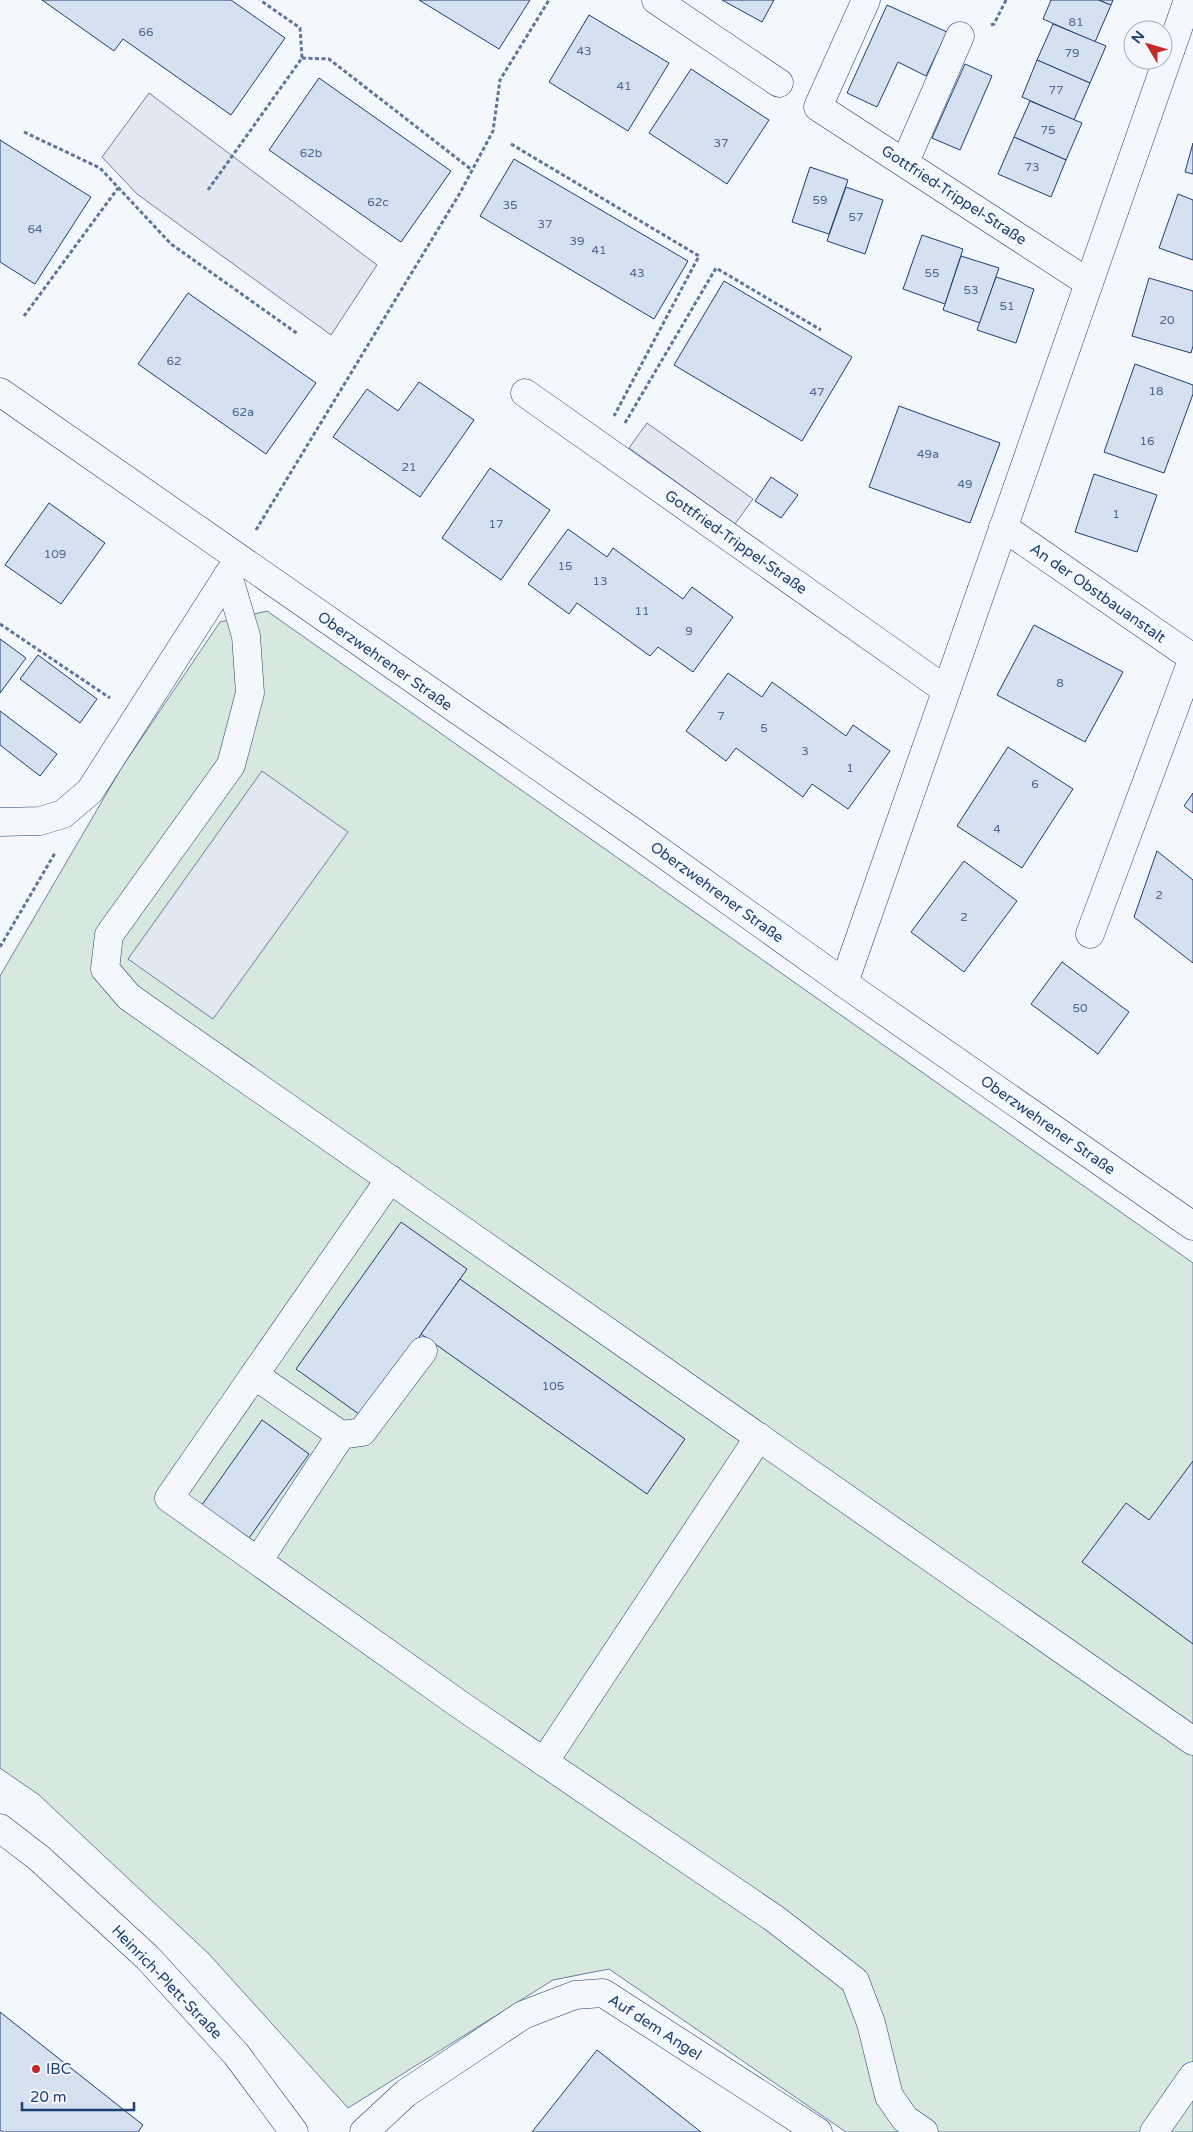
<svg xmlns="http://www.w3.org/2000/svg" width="1193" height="2132" font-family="'Varela Round',sans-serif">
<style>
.green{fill:#d7e8df;stroke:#687fa3}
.parking{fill:#e3e8f0;stroke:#687fa3}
.building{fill:#d5e0f0;stroke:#1d3f73}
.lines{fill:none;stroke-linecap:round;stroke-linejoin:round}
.minor-casing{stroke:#1d3f73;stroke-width:29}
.major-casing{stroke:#1d3f73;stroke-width:29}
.path{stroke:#5e769c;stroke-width:3;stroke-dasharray:4 2.5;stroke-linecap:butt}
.minor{stroke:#f4f7fb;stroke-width:28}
.major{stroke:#f4f7fb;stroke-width:28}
.poi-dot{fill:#c62828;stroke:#f4f7fb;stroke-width:2}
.labels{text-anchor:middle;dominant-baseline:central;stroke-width:4;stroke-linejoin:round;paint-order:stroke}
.number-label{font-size:12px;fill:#4b6792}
.street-label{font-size:15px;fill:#1d3f73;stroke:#f4f7fb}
.poi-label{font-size:15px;fill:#1d3f73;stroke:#f4f7fb;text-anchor:start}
</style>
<rect width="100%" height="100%" fill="#f4f7fb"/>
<path class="green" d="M267,611L1193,1263V2132H846L609,1969L553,1980L348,2108L209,1954L39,1795L0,1768V976L122,767L220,622Z"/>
<g class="parking">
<path d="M149,93L377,265L331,335L137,194L102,157Z"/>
<path d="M647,423L753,499L735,524L629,448Z"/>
<path d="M262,771L348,832L213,1019L128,959Z"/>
</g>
<g class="building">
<path d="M42,0H231L285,38L231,115L123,39L114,51Z"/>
<path d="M419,0H530L499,49Z"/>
<path d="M722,0H774L762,22Z"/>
<path d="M1051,0H1099L1111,5L1095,42L1043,19Z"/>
<path d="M1099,0H1113L1111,5Z"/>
<path d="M887,5L947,32L926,76L898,62L877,107L847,93Z"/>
<path d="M589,15L669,63L628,131L549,82Z"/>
<path d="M1053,24L1106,46L1090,83L1037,60Z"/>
<path d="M1037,60L1090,83L1074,120L1022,97Z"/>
<path d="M965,64L992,76L960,150L932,138Z"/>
<path d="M691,69L769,120L727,184L649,133Z"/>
<path d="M319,78L451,171L401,242L269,150Z"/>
<path d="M1030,101L1082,123L1066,160L1014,137Z"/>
<path d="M1014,137L1066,160L1051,197L998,174Z"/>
<path d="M0,140L91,197L35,284L0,262Z"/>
<path d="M1193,143V174L1185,172Z"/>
<path d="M514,159L688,261L654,319L480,216Z"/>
<path d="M810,167L848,180L829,234L792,222Z"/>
<path d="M846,187L883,200L865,254L827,241Z"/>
<path d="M1178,194L1193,200V260L1159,248Z"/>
<path d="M922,235L963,249L945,304L903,289Z"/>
<path d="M961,256L999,268L980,323L943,310Z"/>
<path d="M996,277L1034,289L1016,343L977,330Z"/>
<path d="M1149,278L1193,291V346L1191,353L1132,336Z"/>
<path d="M724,281L852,357L802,441L674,365Z"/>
<path d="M188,293L316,383L266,454L138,364Z"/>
<path d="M1135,364L1193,385V394L1164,473L1104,452Z"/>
<path d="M419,382L474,420L420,497L333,437L367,389L398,411Z"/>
<path d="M899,406L1000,443L970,523L869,487Z"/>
<path d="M490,468L550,510L501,580L442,538Z"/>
<path d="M1094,474L1157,495L1137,552L1075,532Z"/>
<path d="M771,477L798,495L781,518L755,501Z"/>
<path d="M49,503L105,543L61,604L5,565Z"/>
<path d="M568,529L607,557L613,548L683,599L692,587L733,617L693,672L658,647L650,656L577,603L569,614L528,584Z"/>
<path d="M1034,625L1123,672L1085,742L997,695Z"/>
<path d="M0,639L26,658L0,693Z"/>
<path d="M38,655L97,699L80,723L20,679Z"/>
<path d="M728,673L762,697L772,682L846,736L853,725L890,751L848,809L812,784L803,797L736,748L726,761L686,731Z"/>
<path d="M0,711L57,754L40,776L0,745Z"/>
<path d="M1008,747L1073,789L1022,868L957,826Z"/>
<path d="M1193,793V813L1184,806Z"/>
<path d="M1157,851L1193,880V963L1134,917Z"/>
<path d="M964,861L1017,901L964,972L911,932Z"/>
<path d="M1062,962L1129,1012L1098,1054L1031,1004Z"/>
<path d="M401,1222L467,1269L363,1417L296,1369Z"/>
<path d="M460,1279L685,1439L647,1494L421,1334Z"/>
<path d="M262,1420L309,1454L249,1538L202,1505Z"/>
<path d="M1193,1461V1644L1082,1562L1126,1503L1149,1520Z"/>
<path d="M0,2012L143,2125L138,2132H3L0,2130Z"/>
<path d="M597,2050L701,2132H532Z"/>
</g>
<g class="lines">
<g class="minor-casing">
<g id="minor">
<path d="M656,0L779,83"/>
<path d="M866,0L818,107L1089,283"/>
<path d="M905,162L960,36"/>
<path d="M525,393L946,690"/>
<path d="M1003,527L1193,658"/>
<path d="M228,575L246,636L250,693L231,765L109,935L105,969L129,997L1193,1741"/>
<path d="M0,822L40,821L63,814L90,791L228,575L235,565"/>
<path d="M1090,934L1193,658"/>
<path d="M844,983L1188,0"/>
<path d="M390,1179L169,1498L459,1704L775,1919L855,1981L871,2023L889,2096L905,2119L924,2132"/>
<path d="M254,1375L341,1435"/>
<path d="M258,1561L341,1435L362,1432L423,1351"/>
<path d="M544,1762L759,1437"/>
<path d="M0,1828L39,1858L147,1957L236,2054L294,2132"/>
<path d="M364,2132L406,2093L523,2015L575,1995L603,1993L818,2132"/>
<path d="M1154,2132L1193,2076"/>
</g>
</g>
<g class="major-casing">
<path id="major" d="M0,392L633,832L844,983L1193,1226"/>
</g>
<g class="path">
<path d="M991,25L994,24L1006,0"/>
<path d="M302,58L329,59L472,170"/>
<path d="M24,132L100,168L171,244L298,334"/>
<path d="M511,144L699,256L614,416"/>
<path d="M208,190L302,58L300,28L260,0"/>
<path d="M24,316L118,188"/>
<path d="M625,423L716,268L821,330"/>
<path d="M256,530L460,193L493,131L500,80L549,0"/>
<path d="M0,624L110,698"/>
<path d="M0,947L55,853"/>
</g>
<use href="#minor" class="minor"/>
<use href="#major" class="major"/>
</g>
<circle class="poi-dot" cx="36" cy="2069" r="5"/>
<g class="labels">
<g class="number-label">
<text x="1076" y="22">81</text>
<text x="146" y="32">66</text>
<text x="584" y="51">43</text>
<text x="1072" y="53">79</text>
<text x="624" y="86">41</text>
<text x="1056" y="90">77</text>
<text x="1048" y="130">75</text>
<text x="721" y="143">37</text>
<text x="311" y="153">62b</text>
<text x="1032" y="167">73</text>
<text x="820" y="200">59</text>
<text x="378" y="202">62c</text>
<text x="510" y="205">35</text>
<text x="856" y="217">57</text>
<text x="545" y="224">37</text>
<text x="35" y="229">64</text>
<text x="577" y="241">39</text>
<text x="599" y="250">41</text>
<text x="637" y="273">43</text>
<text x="932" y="273">55</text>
<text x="971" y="290">53</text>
<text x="1007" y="306">51</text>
<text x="1167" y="320">20</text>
<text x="174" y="361">62</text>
<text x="1156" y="391">18</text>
<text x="817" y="392">47</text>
<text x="243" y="412">62a</text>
<text x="1147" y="441">16</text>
<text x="928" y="454">49a</text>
<text x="409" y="467">21</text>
<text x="965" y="484">49</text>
<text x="1116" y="514">1</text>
<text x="496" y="524">17</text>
<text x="55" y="554">109</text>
<text x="565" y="566">15</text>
<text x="600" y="581">13</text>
<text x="642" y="611">11</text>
<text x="689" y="631">9</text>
<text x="1060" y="683">8</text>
<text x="721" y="716">7</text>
<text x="764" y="728">5</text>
<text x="805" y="751">3</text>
<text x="850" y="768">1</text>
<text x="1035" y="784">6</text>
<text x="997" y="829">4</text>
<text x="1159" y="895">2</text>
<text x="964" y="917">2</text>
<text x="1080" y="1008">50</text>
<text x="553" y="1386">105</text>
</g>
<g class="street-label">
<text transform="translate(954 195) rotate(33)">Gottfried-Trippel-Straße</text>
<text transform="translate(736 542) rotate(35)">Gottfried-Trippel-Straße</text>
<text transform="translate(1098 593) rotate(35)">An der Obstbauanstalt</text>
<text transform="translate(385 661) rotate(35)">Oberzwehrener Straße</text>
<text transform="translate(717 892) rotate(36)">Oberzwehrener Straße</text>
<text transform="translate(1048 1125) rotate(35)">Oberzwehrener Straße</text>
<text transform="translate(167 1982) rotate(46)">Heinrich-Plett-Straße</text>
<text transform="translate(655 2027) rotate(33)">Auf dem Angel</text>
</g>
<g class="poi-label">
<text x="46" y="2069">IBC</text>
</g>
</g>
<g transform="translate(1148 45) rotate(308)"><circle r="24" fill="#f4f7fb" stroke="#9eadc5"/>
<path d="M0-4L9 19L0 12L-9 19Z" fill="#c62828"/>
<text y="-8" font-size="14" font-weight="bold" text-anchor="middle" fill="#1d3f73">N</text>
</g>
<path d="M22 2102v8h112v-8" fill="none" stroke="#1d3f73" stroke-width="2.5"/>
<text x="30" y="2102" font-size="15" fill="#1d3f73" stroke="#f4f7fb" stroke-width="4" paint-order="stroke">20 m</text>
</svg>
